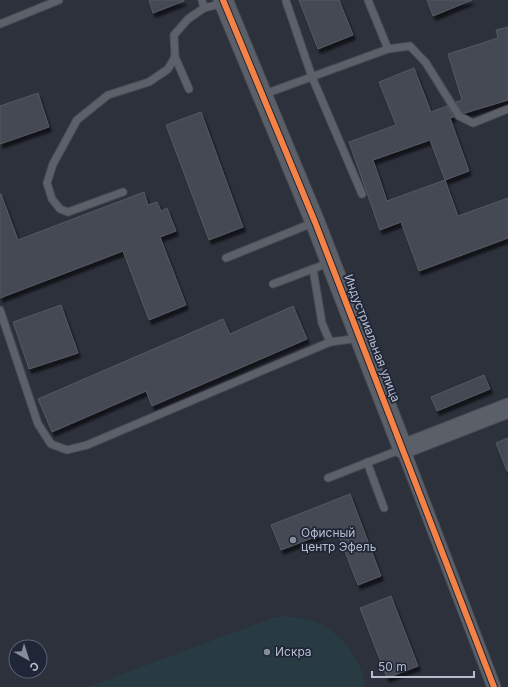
<svg xmlns="http://www.w3.org/2000/svg" width="508" height="687" font-family="Inter,sans-serif">
<defs>
<filter id="shadow"><feDropShadow dx="2.5" dy="4.5" stdDeviation="1" flood-color="#0009"/></filter>
</defs>
<rect width="100%" height="100%" fill="#2c313c"/>
<path fill="#293b42" d="M 285,616 C 293,618 302,618 310,620 C 333,626 352,648 361,669 C 363,674 364,681 365,687 L 88,687 L 273,618 Z"/>
<g fill="#454a52" stroke="#545963" fill-rule="evenodd" filter="url(#shadow)">
<path d="M 149,0 L 184,0 L 184,1 L 153,13 Z"/>
<path d="M 299,0 L 339,0 L 353,35 L 318,49 Z"/>
<path d="M 427,0 L 472,0 L 433,16 Z"/>
<path d="M 508,27 L 508,100 L 465,113 L 462,112 L 456,102 L 462,100 L 448,54 L 498,38 L 496,30 Z"/>
<path d="M 414,68 L 431,112 L 447,106 L 454,117 L 450,118 L 469,171 L 445,180 L 458,216 L 508,198 L 508,238 L 419,271 L 401,222 L 380,230 L 349,142 L 396,125 L 379,82 ZM 430,140 L 445,180 L 387,201 L 373,160 Z"/>
<path d="M 38,93 L 49,127 L 0,144 L 0,106 Z"/>
<path d="M 201,112 L 243,227 L 209,240 L 166,125 Z"/>
<path d="M 144,192 L 148,205 L 157,202 L 161,211 L 167,208 L 176,231 L 160,237 L 186,305 L 149,320 L 123,251 L 0,298 L 0,194 L 1,194 L 18,240 Z"/>
<path d="M 61,305 L 78,353 L 29,369 L 13,322 Z"/>
<path d="M 293,306 L 307,339 L 152,406 L 146,391 L 52,432 L 38,399 L 223,319 L 230,334 Z"/>
<path d="M 484,375 L 490,389 L 437,411 L 431,397 Z"/>
<path d="M 508,438 L 508,471 L 507,471 L 496,443 Z"/>
<path d="M 350,494 L 381,576 L 358,585 L 336,529 L 281,550 L 271,525 Z"/>
<path d="M 391,596 L 418,666 L 387,678 L 360,608 Z"/>
</g>
<g fill="none" stroke-linecap="round" stroke-linejoin="round">
<defs>
<g id="lane">
<path d="M 202,0 L 204,8"/>
<path d="M 368,0 L 388,49"/>
<path d="M 286,1 L 312,77 L 362,194"/>
<path d="M 0,24 L 59,0"/>
<path d="M 175,57 L 189,89"/>
<path d="M 262,95 L 388,49 L 410,46 L 426,63 L 459,116 L 473,123 L 508,109"/>
<path d="M 123,192 L 68,212 L 60,209 L 52,199 L 47,183 L 53,164 L 77,120 L 108,95 L 149,82 L 168,69 L 175,57 L 174,35 L 188,19 L 204,8 L 224,3"/>
<path d="M 226,258 L 315,222"/>
<path d="M 313,269 L 322,323 L 330,342"/>
<path d="M 273,284 L 331,262"/>
<path d="M 0,310 L 38,424 L 51,444 L 67,450 L 87,445 L 330,342 L 360,338"/>
<path d="M 367,462 L 384,508"/>
<path d="M 328,478 L 402,449"/>
</g>
<path id="street" d="M 403,449 L 494,687"/>
<path id="secondary" d="M 223,0 L 315,222 L 403,449 L 508,408"/>
</defs>
<use href="#lane" stroke="#484c54" stroke-width="9"/>
<use href="#street" stroke="#484c54" stroke-width="15"/>
<use href="#secondary" stroke="#484c54" stroke-width="21"/>
<use href="#lane" stroke="#5c6069" stroke-width="7"/>
<use href="#street" stroke="#5c6069" stroke-width="13"/>
<use href="#secondary" stroke="#5b5f67" stroke-width="19"/>
<defs>
<path id="cycleway" d="M 223,0 L 315,222 L 494,687"/>
</defs>
<use href="#cycleway" stroke="#1f2637" stroke-width="8"/>
<use href="#cycleway" stroke="#f48246" stroke-width="6"/>
</g>
<g fill="#868c9a" stroke="#1f2637" stroke-width="1.5">
<circle cx="293" cy="540" r="4"/>
<circle cx="267" cy="652" r="4"/>
</g>
<g text-anchor="middle" stroke-width="3.5" stroke-linejoin="round" paint-order="stroke">
<g font-size="12" fill="#b7bdcc" stroke="#1f2637">
<text transform="translate(372 338) rotate(69)" y="4">Индустриальная улица</text>
</g>
<g font-size="12" fill="#b7bdcc" stroke="#1f2637" text-anchor="start">
<text x="301" y="537">Офисный<tspan x="301" dy="14">центр Эфель</tspan></text>
<text x="275" y="656">Искра</text>
</g>
</g>
<g transform="translate(28 659) rotate(141)"><circle r="19" fill="#1f2637" stroke="#5c6273"/>
<path d="M0-3L7 15L0 10L-7 15Z" fill="#868c9a"/>
<text y="-6" font-size="11" font-weight="bold" text-anchor="middle" fill="#b7bdcc">С</text>
</g>
<path d="M372 671v6h102v-6" fill="none" stroke="#b7bdcc" stroke-width="2"/>
<text x="378" y="671" font-size="12" fill="#b7bdcc" stroke="#1f2637" stroke-width="3" paint-order="stroke">50 m</text>
</svg>
